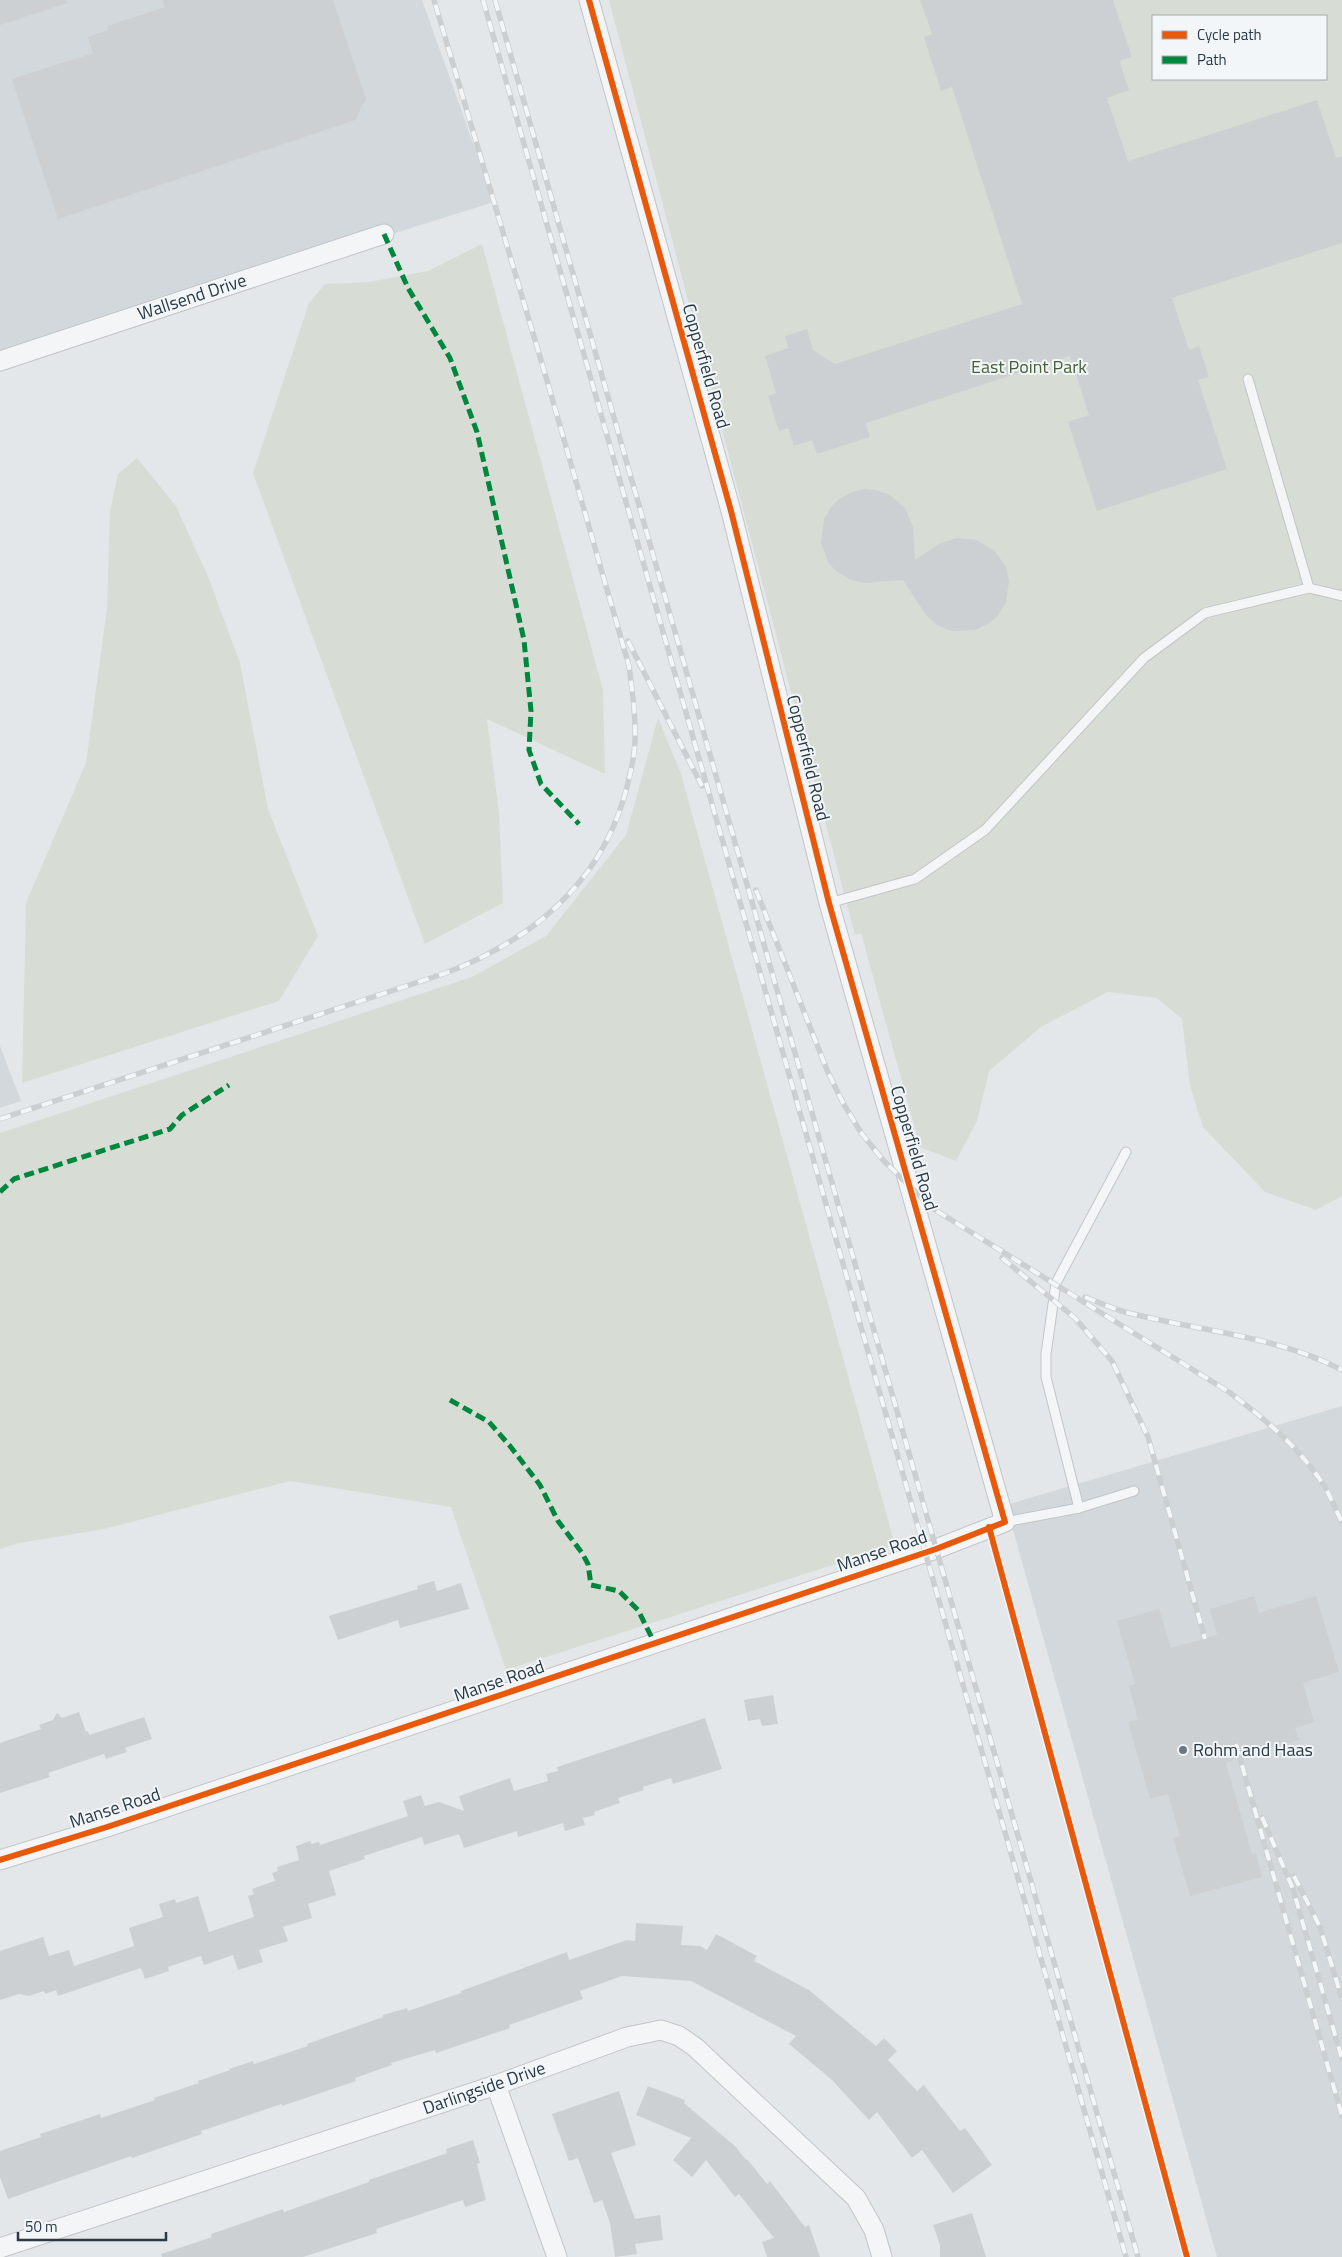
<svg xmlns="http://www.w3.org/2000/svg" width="1342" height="2257" font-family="'Titillium Web',sans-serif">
<rect width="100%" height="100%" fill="#e4e7e9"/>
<g fill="#d2d8dc">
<path d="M 0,0 L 422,0 L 494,202 L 0,357 Z"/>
<path d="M 0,1046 L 21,1101 L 0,1108 Z"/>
<path d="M 1342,1406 L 1342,2257 L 1217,2257 L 1006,1505 Z"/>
</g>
<g fill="#d7ddd4" fill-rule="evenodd">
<path d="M 609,0 L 1342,0 L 1342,1196 L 1316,1210 L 1265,1192 L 1203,1127 L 1190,1086 L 1182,1019 L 1157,998 L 1108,992 L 1041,1027 L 989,1071 L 977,1121 L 956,1161 L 920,1147 L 861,933 L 855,935 ZM 1153,16 L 1326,16 L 1326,79 L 1153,79 Z"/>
<path d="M 482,244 L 603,690 L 605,774 L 487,719 L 499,812 L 503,903 L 425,944 L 253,473 L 309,303 L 325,284 L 369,282 L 428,271 Z"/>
<path d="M 137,458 L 176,506 L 209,579 L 240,663 L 268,809 L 318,936 L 279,1001 L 22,1083 L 26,903 L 86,763 L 107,608 L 110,511 L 118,474 Z"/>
<path d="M 658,718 L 681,774 L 895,1545 L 506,1670 L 451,1507 L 290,1481 L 104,1529 L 19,1543 L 0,1549 L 0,1133 L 472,977 L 546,936 L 626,835 Z"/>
</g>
<g fill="#cdd0d2">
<path d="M 0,0 L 67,0 L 67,3 L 0,25 Z"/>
<path d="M 162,0 L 333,0 L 366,99 L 355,120 L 58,219 L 12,79 L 93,53 L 88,37 L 108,30 L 107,26 L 165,7 Z"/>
<path d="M 920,0 L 1113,0 L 1132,57 L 1121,60 L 1120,63 L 1129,90 L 1107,98 L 1128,161 L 1317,100 L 1336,158 L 1342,156 L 1342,243 L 1172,298 L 1189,350 L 1199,346 L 1209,377 L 1198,380 L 1227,469 L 1097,511 L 1068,422 L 1089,415 L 1070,356 L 866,423 L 870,437 L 817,454 L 812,440 L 794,446 L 788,428 L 779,431 L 768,396 L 776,393 L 765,356 L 788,348 L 785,336 L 807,329 L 813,350 L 835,364 L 1022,304 L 952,87 L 941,91 L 924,37 L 932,34 Z"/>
<path d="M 864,489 L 876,490 L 890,495 L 905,508 L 913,527 L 915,560 L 939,544 L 956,538 L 976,540 L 994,550 L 1006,567 L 1009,581 L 1006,602 L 997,617 L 988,624 L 975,630 L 951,631 L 937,625 L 926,615 L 903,580 L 865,583 L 851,580 L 836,571 L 828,562 L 821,543 L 824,519 L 831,507 L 839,499 L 852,492 Z"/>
<path d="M 434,1581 L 437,1591 L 461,1583 L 469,1609 L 400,1628 L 398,1620 L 338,1640 L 329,1616 L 418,1589 L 417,1586 Z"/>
<path d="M 1254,1596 L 1259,1613 L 1316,1596 L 1339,1672 L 1303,1683 L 1314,1722 L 1295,1728 L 1299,1740 L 1232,1759 L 1233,1761 L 1226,1763 L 1252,1854 L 1256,1853 L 1262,1877 L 1190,1896 L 1173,1838 L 1180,1836 L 1168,1794 L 1150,1799 L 1128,1722 L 1138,1720 L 1129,1686 L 1135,1684 L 1117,1621 L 1159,1609 L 1171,1648 L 1217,1635 L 1210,1609 Z"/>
<path d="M 773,1695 L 778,1724 L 762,1726 L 760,1719 L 748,1721 L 744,1700 Z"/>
<path d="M 79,1712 L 86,1732 L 88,1731 L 89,1735 L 144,1717 L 152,1739 L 125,1748 L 127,1752 L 106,1759 L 104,1754 L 48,1773 L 50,1777 L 0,1793 L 0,1743 L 41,1729 L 39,1725 L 53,1720 L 57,1713 L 62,1718 Z"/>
<path d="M 705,1718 L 722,1769 L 673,1784 L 671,1778 L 643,1787 L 644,1790 L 618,1798 L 620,1803 L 594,1812 L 595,1815 L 583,1818 L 585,1825 L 565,1831 L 563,1823 L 518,1837 L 517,1831 L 464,1848 L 459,1834 L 424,1845 L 422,1837 L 364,1856 L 365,1859 L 329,1871 L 336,1895 L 308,1904 L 312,1918 L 283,1927 L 288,1941 L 259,1950 L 263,1962 L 238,1970 L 233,1955 L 204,1965 L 201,1956 L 168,1967 L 169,1971 L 145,1979 L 141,1968 L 58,1996 L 56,1990 L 45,1994 L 44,1991 L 29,1996 L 19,1994 L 0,2000 L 0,1951 L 43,1937 L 49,1956 L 69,1950 L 74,1966 L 134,1946 L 129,1928 L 163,1917 L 159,1904 L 175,1899 L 176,1903 L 198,1896 L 209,1932 L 254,1917 L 248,1896 L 254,1894 L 252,1889 L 275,1881 L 272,1873 L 278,1871 L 277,1867 L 299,1860 L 296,1846 L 310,1841 L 311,1844 L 319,1842 L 320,1845 L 408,1816 L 403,1801 L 421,1795 L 425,1806 L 439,1802 L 464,1811 L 459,1796 L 510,1778 L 514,1791 L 548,1781 L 546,1774 L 558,1771 L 557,1767 Z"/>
<path d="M 636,1923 L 683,1926 L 681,1945 L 700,1946 L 707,1950 L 716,1934 L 757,1956 L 754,1961 L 809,1990 L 876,2046 L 884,2038 L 897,2051 L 888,2060 L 917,2091 L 924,2085 L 960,2131 L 965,2128 L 992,2165 L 953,2193 L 922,2150 L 912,2158 L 877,2112 L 869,2120 L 831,2079 L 789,2044 L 796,2036 L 691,1981 L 622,1976 L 580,1991 L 583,1999 L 509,2025 L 510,2028 L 436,2053 L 435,2050 L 391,2063 L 392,2065 L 355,2078 L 356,2081 L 282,2106 L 282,2104 L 201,2131 L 202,2134 L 132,2158 L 131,2156 L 8,2199 L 0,2177 L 0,2151 L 41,2137 L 40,2134 L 100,2114 L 101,2118 L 155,2100 L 154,2098 L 199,2083 L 198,2081 L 230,2070 L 229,2069 L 253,2061 L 254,2064 L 308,2046 L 307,2044 L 383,2017 L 383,2015 L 407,2008 L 408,2011 L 461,1993 L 461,1991 L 567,1952 L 569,1960 L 627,1940 L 635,1941 Z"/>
<path d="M 648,2086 L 685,2100 L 684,2103 L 736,2147 L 746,2160 L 747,2159 L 767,2184 L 770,2181 L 805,2227 L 809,2225 L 820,2257 L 767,2257 L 762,2242 L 774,2238 L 739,2194 L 735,2197 L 706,2160 L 692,2177 L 673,2160 L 691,2138 L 636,2115 Z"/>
<path d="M 619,2091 L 636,2145 L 611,2153 L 635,2219 L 660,2215 L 663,2240 L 635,2244 L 637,2254 L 615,2257 L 610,2223 L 602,2200 L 594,2203 L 578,2158 L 569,2161 L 552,2114 Z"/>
<path d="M 473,2140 L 480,2163 L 477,2164 L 486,2200 L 465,2207 L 463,2200 L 376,2229 L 377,2233 L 303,2257 L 162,2257 L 161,2254 L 212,2237 L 211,2234 L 283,2209 L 284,2212 L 369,2182 L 369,2180 L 447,2153 L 446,2149 Z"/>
<path d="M 972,2213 L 986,2257 L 940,2257 L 940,2245 L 933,2225 Z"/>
</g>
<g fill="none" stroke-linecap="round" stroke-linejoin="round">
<defs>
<g id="service">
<path d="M 1309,588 L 1342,596"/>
<path d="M 829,903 L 915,879 L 985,830 L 1144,658 L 1205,613 L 1309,588 L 1248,379"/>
<path d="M 1079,1508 L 1134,1491"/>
<path d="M 1005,1522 L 1079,1508 L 1046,1377 L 1046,1354 L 1056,1283 L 1126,1152"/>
</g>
<g id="minor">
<path d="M 0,361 L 384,234"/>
<path d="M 0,1860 L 107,1827 L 936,1549 L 1005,1522 L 829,903 L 731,511 L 589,0"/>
<path d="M 496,2085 L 557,2257"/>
<path d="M 0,2248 L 496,2085 L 627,2037 L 661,2030 L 679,2036 L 695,2047 L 856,2198 L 874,2230 L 882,2257"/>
</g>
</defs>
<use href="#service" stroke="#c2c5c7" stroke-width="11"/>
<use href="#minor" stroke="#c2c5c7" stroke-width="21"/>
<use href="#service" stroke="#f3f5f6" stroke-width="9"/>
<use href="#minor" stroke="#f3f5f6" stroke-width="19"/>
<defs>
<g id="rail">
<path d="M 483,0 L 1126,2257"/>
<path d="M 495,0 L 1138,2257"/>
<path d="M 628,641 L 702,786"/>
<path d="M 756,890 L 827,1070 L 843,1103 L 862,1134 L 883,1160 L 932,1208 L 1229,1392 C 1266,1420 1300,1448 1325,1487 C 1331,1498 1336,1510 1342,1522"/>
<path d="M 0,1119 L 446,973 C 531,940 599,886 625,794 C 630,776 635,757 635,738 C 636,714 632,690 629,666 L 546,377 L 434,0"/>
<path d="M 1002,1258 L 1075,1318 L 1112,1361 L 1148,1437 L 1205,1639"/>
<path d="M 1085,1297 C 1098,1302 1111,1308 1125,1312 C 1197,1331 1275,1335 1342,1370"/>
<path d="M 1236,1744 L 1342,2116"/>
<path d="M 1262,1817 L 1293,1889 L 1342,2059"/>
<path d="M 1294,1876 L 1320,1927 L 1342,1999"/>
</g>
</defs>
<use href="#rail" stroke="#cccfd1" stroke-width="5.5"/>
<use href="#rail" stroke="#f2f6f8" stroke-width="4" stroke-dasharray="11" stroke-linecap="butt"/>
<g stroke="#00873e" stroke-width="5" stroke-dasharray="10 5" stroke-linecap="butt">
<path d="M 384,234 L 408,288 L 450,358 L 477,432 L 524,640 L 531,711 L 529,750 L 541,784 L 579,824"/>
<path d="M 0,1192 L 14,1179 L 170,1129 L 182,1115 L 229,1085"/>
<path d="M 450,1400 L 489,1422 L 510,1446 L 540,1485 L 558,1521 L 582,1553 L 588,1564 L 591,1585 L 619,1591 L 638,1610 L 655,1644"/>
</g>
<defs>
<g id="cycleway">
<path d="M 989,1527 L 1187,2257"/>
<path d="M 0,1860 L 107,1827 L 936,1549 L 1005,1522 L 829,903 L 731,511 L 589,0"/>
</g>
</defs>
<use href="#cycleway" stroke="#f2f6f8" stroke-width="9"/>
<use href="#cycleway" stroke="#e8590c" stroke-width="6"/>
</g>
<circle fill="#6b767e" stroke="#f2f6f8" stroke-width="2" cx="1183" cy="1750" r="5"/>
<g text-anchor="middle" stroke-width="4" stroke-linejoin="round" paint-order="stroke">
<g font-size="18" fill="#2a3944" stroke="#f2f6f8">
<text transform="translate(192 297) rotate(-18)" y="6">Wallsend Drive</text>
<text transform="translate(706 366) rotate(74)" y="6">Copperfield Road</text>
<text transform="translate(808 758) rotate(76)" y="6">Copperfield Road</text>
<text transform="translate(914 1148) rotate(74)" y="6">Copperfield Road</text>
<text transform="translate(882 1551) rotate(-19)" y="6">Manse Road</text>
<text transform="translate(499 1681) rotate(-19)" y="6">Manse Road</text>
<text transform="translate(115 1808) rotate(-18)" y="6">Manse Road</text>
<text transform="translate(484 2088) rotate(-19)" y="6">Darlingside Drive</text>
</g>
<g font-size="18" fill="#486037" stroke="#f2f6f8">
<text x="1029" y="373">East Point Park</text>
</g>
<g font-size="18" fill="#2a3944" stroke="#f2f6f8" text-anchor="start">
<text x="1193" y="1756">Rohm and Haas</text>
</g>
</g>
<rect x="1152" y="15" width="175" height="65" fill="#f2f6f8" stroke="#a2aab0"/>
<rect x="1162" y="31" width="25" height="8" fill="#e8590c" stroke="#a2aab0"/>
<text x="1197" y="40" font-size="15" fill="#2a3944">Cycle path</text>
<rect x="1162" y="56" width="25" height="8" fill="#00873e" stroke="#a2aab0"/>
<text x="1197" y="65" font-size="15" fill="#2a3944">Path</text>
<path d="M18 2232v8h148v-8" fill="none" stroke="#2a3944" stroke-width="2.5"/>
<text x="25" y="2232" font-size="15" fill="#2a3944" stroke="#f2f6f8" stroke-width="4" paint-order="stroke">50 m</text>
</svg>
